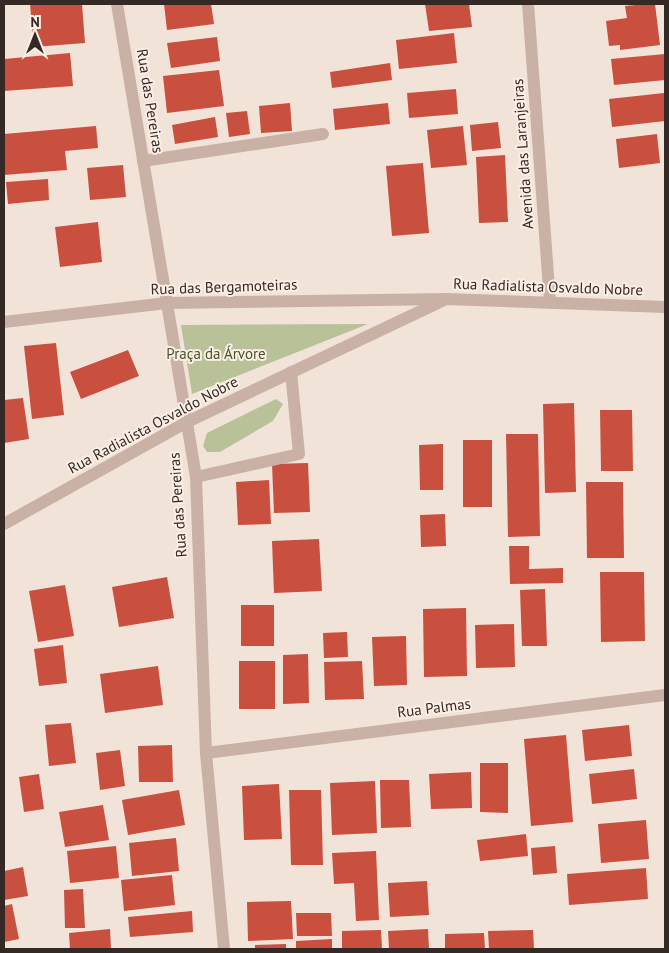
<svg xmlns="http://www.w3.org/2000/svg" width="669" height="953" font-family="'PT Sans',sans-serif">
<rect width="100%" height="100%" fill="#f2e3d9"/>
<g fill="#b9c199">
<path d="M 368,324 L 192,394 L 181,325 Z"/>
<path d="M 276,399 L 283,404 L 273,421 L 220,452 L 207,452 L 203,446 L 207,433 Z"/>
</g>
<g fill="#c94f3f">
<path d="M 30,4 L 82,4 L 85,43 L 34,47 Z"/>
<path d="M 164,4 L 211,4 L 214,24 L 167,30 Z"/>
<path d="M 425,4 L 469,4 L 472,27 L 429,31 Z"/>
<path d="M 646,4 L 655,4 L 660,45 L 620,50 L 620,45 L 609,46 L 606,21 L 627,18 L 625,6 Z"/>
<path d="M 454,33 L 457,63 L 399,69 L 396,40 Z"/>
<path d="M 217,37 L 220,61 L 171,68 L 167,43 Z"/>
<path d="M 70,53 L 73,86 L 4,91 L 4,59 Z"/>
<path d="M 665,54 L 665,80 L 614,85 L 611,59 Z"/>
<path d="M 390,63 L 392,80 L 332,88 L 330,72 Z"/>
<path d="M 219,70 L 224,106 L 167,113 L 163,76 Z"/>
<path d="M 456,89 L 458,114 L 409,118 L 407,93 Z"/>
<path d="M 664,93 L 665,121 L 612,127 L 609,99 Z"/>
<path d="M 290,103 L 292,131 L 261,133 L 259,106 Z"/>
<path d="M 388,103 L 390,124 L 335,130 L 333,109 Z"/>
<path d="M 247,111 L 250,134 L 229,137 L 226,113 Z"/>
<path d="M 215,117 L 218,137 L 175,144 L 172,125 Z"/>
<path d="M 498,122 L 501,148 L 472,151 L 470,125 Z"/>
<path d="M 96,126 L 98,148 L 65,151 L 67,170 L 4,175 L 4,134 Z"/>
<path d="M 463,126 L 467,165 L 431,168 L 427,130 Z"/>
<path d="M 657,134 L 660,163 L 619,168 L 616,139 Z"/>
<path d="M 505,155 L 508,222 L 479,223 L 476,157 Z"/>
<path d="M 423,163 L 429,233 L 392,236 L 386,166 Z"/>
<path d="M 123,165 L 126,197 L 90,200 L 87,168 Z"/>
<path d="M 48,179 L 49,200 L 8,204 L 6,182 Z"/>
<path d="M 98,222 L 102,262 L 60,267 L 55,227 Z"/>
<path d="M 56,343 L 64,415 L 32,419 L 24,346 Z"/>
<path d="M 128,350 L 139,376 L 81,399 L 70,372 Z"/>
<path d="M 23,398 L 29,439 L 4,443 L 4,400 Z"/>
<path d="M 574,403 L 576,492 L 545,493 L 543,404 Z"/>
<path d="M 600,410 L 632,410 L 633,471 L 601,471 Z"/>
<path d="M 506,434 L 538,434 L 540,536 L 508,537 Z"/>
<rect x="463" y="440" width="29" height="67"/>
<path d="M 443,444 L 443,490 L 420,490 L 419,445 Z"/>
<path d="M 308,463 L 310,512 L 274,513 L 272,464 Z"/>
<path d="M 269,480 L 271,524 L 238,525 L 236,482 Z"/>
<path d="M 586,482 L 623,482 L 624,558 L 587,558 Z"/>
<path d="M 445,514 L 446,546 L 421,547 L 420,515 Z"/>
<path d="M 319,539 L 322,591 L 274,593 L 272,541 Z"/>
<path d="M 509,546 L 529,546 L 529,569 L 563,568 L 563,583 L 510,584 Z"/>
<path d="M 600,572 L 644,572 L 645,641 L 601,642 Z"/>
<path d="M 167,577 L 174,618 L 119,627 L 112,587 Z"/>
<path d="M 65,585 L 74,636 L 38,642 L 29,591 Z"/>
<path d="M 545,589 L 547,646 L 522,646 L 520,590 Z"/>
<rect x="241" y="605" width="33" height="41"/>
<path d="M 466,608 L 467,676 L 424,677 L 423,609 Z"/>
<path d="M 514,624 L 515,667 L 476,668 L 475,625 Z"/>
<path d="M 347,632 L 348,657 L 324,658 L 323,633 Z"/>
<path d="M 406,636 L 407,685 L 374,686 L 372,637 Z"/>
<path d="M 63,645 L 67,683 L 39,686 L 34,649 Z"/>
<path d="M 308,654 L 309,703 L 283,704 L 283,655 Z"/>
<rect x="239" y="661" width="36" height="48"/>
<path d="M 362,661 L 364,699 L 325,700 L 324,662 Z"/>
<path d="M 158,666 L 163,705 L 105,713 L 100,674 Z"/>
<path d="M 71,723 L 76,763 L 49,766 L 45,725 Z"/>
<path d="M 629,725 L 632,756 L 585,761 L 582,730 Z"/>
<path d="M 566,735 L 573,822 L 531,826 L 524,739 Z"/>
<path d="M 172,745 L 173,782 L 139,782 L 138,746 Z"/>
<path d="M 120,750 L 125,786 L 100,790 L 96,753 Z"/>
<path d="M 480,763 L 508,763 L 508,813 L 480,812 Z"/>
<path d="M 634,769 L 637,799 L 592,804 L 589,774 Z"/>
<path d="M 471,772 L 472,808 L 431,809 L 429,774 Z"/>
<path d="M 39,774 L 44,809 L 24,812 L 19,777 Z"/>
<path d="M 380,780 L 409,780 L 411,827 L 381,828 Z"/>
<path d="M 375,781 L 377,833 L 332,835 L 330,783 Z"/>
<path d="M 279,784 L 282,839 L 244,840 L 242,786 Z"/>
<path d="M 179,790 L 185,825 L 128,835 L 122,800 Z"/>
<path d="M 289,790 L 321,790 L 323,865 L 291,865 Z"/>
<path d="M 103,805 L 109,840 L 65,847 L 59,812 Z"/>
<path d="M 646,820 L 649,859 L 601,863 L 598,824 Z"/>
<path d="M 526,834 L 528,856 L 480,861 L 477,840 Z"/>
<path d="M 176,838 L 179,871 L 132,876 L 129,843 Z"/>
<path d="M 116,846 L 119,878 L 70,883 L 67,851 Z"/>
<path d="M 555,846 L 557,873 L 533,875 L 531,848 Z"/>
<path d="M 376,851 L 379,920 L 356,921 L 354,883 L 334,884 L 332,853 Z"/>
<path d="M 23,867 L 28,896 L 4,900 L 4,871 Z"/>
<path d="M 646,868 L 648,899 L 569,905 L 567,874 Z"/>
<path d="M 172,875 L 175,905 L 124,911 L 121,880 Z"/>
<path d="M 427,881 L 429,915 L 390,917 L 388,883 Z"/>
<path d="M 83,889 L 85,928 L 65,928 L 64,890 Z"/>
<path d="M 291,901 L 293,939 L 248,941 L 247,902 Z"/>
<path d="M 12,904 L 19,939 L 4,942 L 4,906 Z"/>
<path d="M 192,911 L 193,932 L 130,937 L 128,917 Z"/>
<path d="M 296,913 L 331,913 L 332,936 L 297,936 Z"/>
<path d="M 110,929 L 111,949 L 70,949 L 69,933 Z"/>
<path d="M 428,929 L 429,949 L 389,949 L 388,931 Z"/>
<path d="M 381,930 L 382,949 L 342,949 L 342,931 Z"/>
<path d="M 533,930 L 534,949 L 489,949 L 488,931 Z"/>
<path d="M 484,933 L 485,949 L 445,949 L 445,934 Z"/>
<path d="M 332,939 L 332,949 L 296,949 L 296,941 Z"/>
<path d="M 286,944 L 286,949 L 255,949 L 255,945 Z"/>
</g>
<g fill="none" stroke-linecap="round" stroke-linejoin="round">
<g stroke="#cab1a5" stroke-width="12">
<path d="M 117,4 L 196,477 L 206,753 L 224,949"/>
<path d="M 528,4 L 550,302"/>
<path d="M 143,161 L 323,134"/>
<path d="M 4,322 L 167,303 L 446,299 L 665,307"/>
<path d="M 196,477 L 299,454 L 291,372"/>
<path d="M 4,524 L 187,422 L 442,301"/>
<path d="M 206,753 L 665,695"/>
</g>
</g>
<g text-anchor="middle" stroke-width="4" stroke-linejoin="round" paint-order="stroke">
<g font-size="15" fill="#352926" stroke="#faeee5">
<text transform="translate(150 101) rotate(81)" y="5">Rua das Pereiras</text>
<text transform="translate(523 154) rotate(-94)" y="5">Avenida das Laranjeiras</text>
<text transform="translate(224 287) rotate(-2)" y="5">Rua das Bergamoteiras</text>
<text transform="translate(548 287) rotate(2)" y="5">Rua Radialista Osvaldo Nobre</text>
<text transform="translate(153 425) rotate(-28)" y="5">Rua Radialista Osvaldo Nobre</text>
<text transform="translate(178 505) rotate(-94)" y="5">Rua das Pereiras</text>
<text transform="translate(434 708) rotate(-7)" y="5">Rua Palmas</text>
</g>
<g font-size="15" fill="#4a5429" stroke="#faeee5">
<text x="216" y="359">Praça da Árvore</text>
</g>
</g>
<rect width="669" height="953" fill="none" stroke="#352926" stroke-width="10"/>
<g transform="translate(35 35)" stroke="#faeee5" stroke-width="4" paint-order="stroke">
<path d="M0-4L9 19L0 12L-9 19Z" fill="#352926"/>
<text y="-8" font-size="14" font-weight="bold" text-anchor="middle" fill="#352926">N</text>
</g>
</svg>
